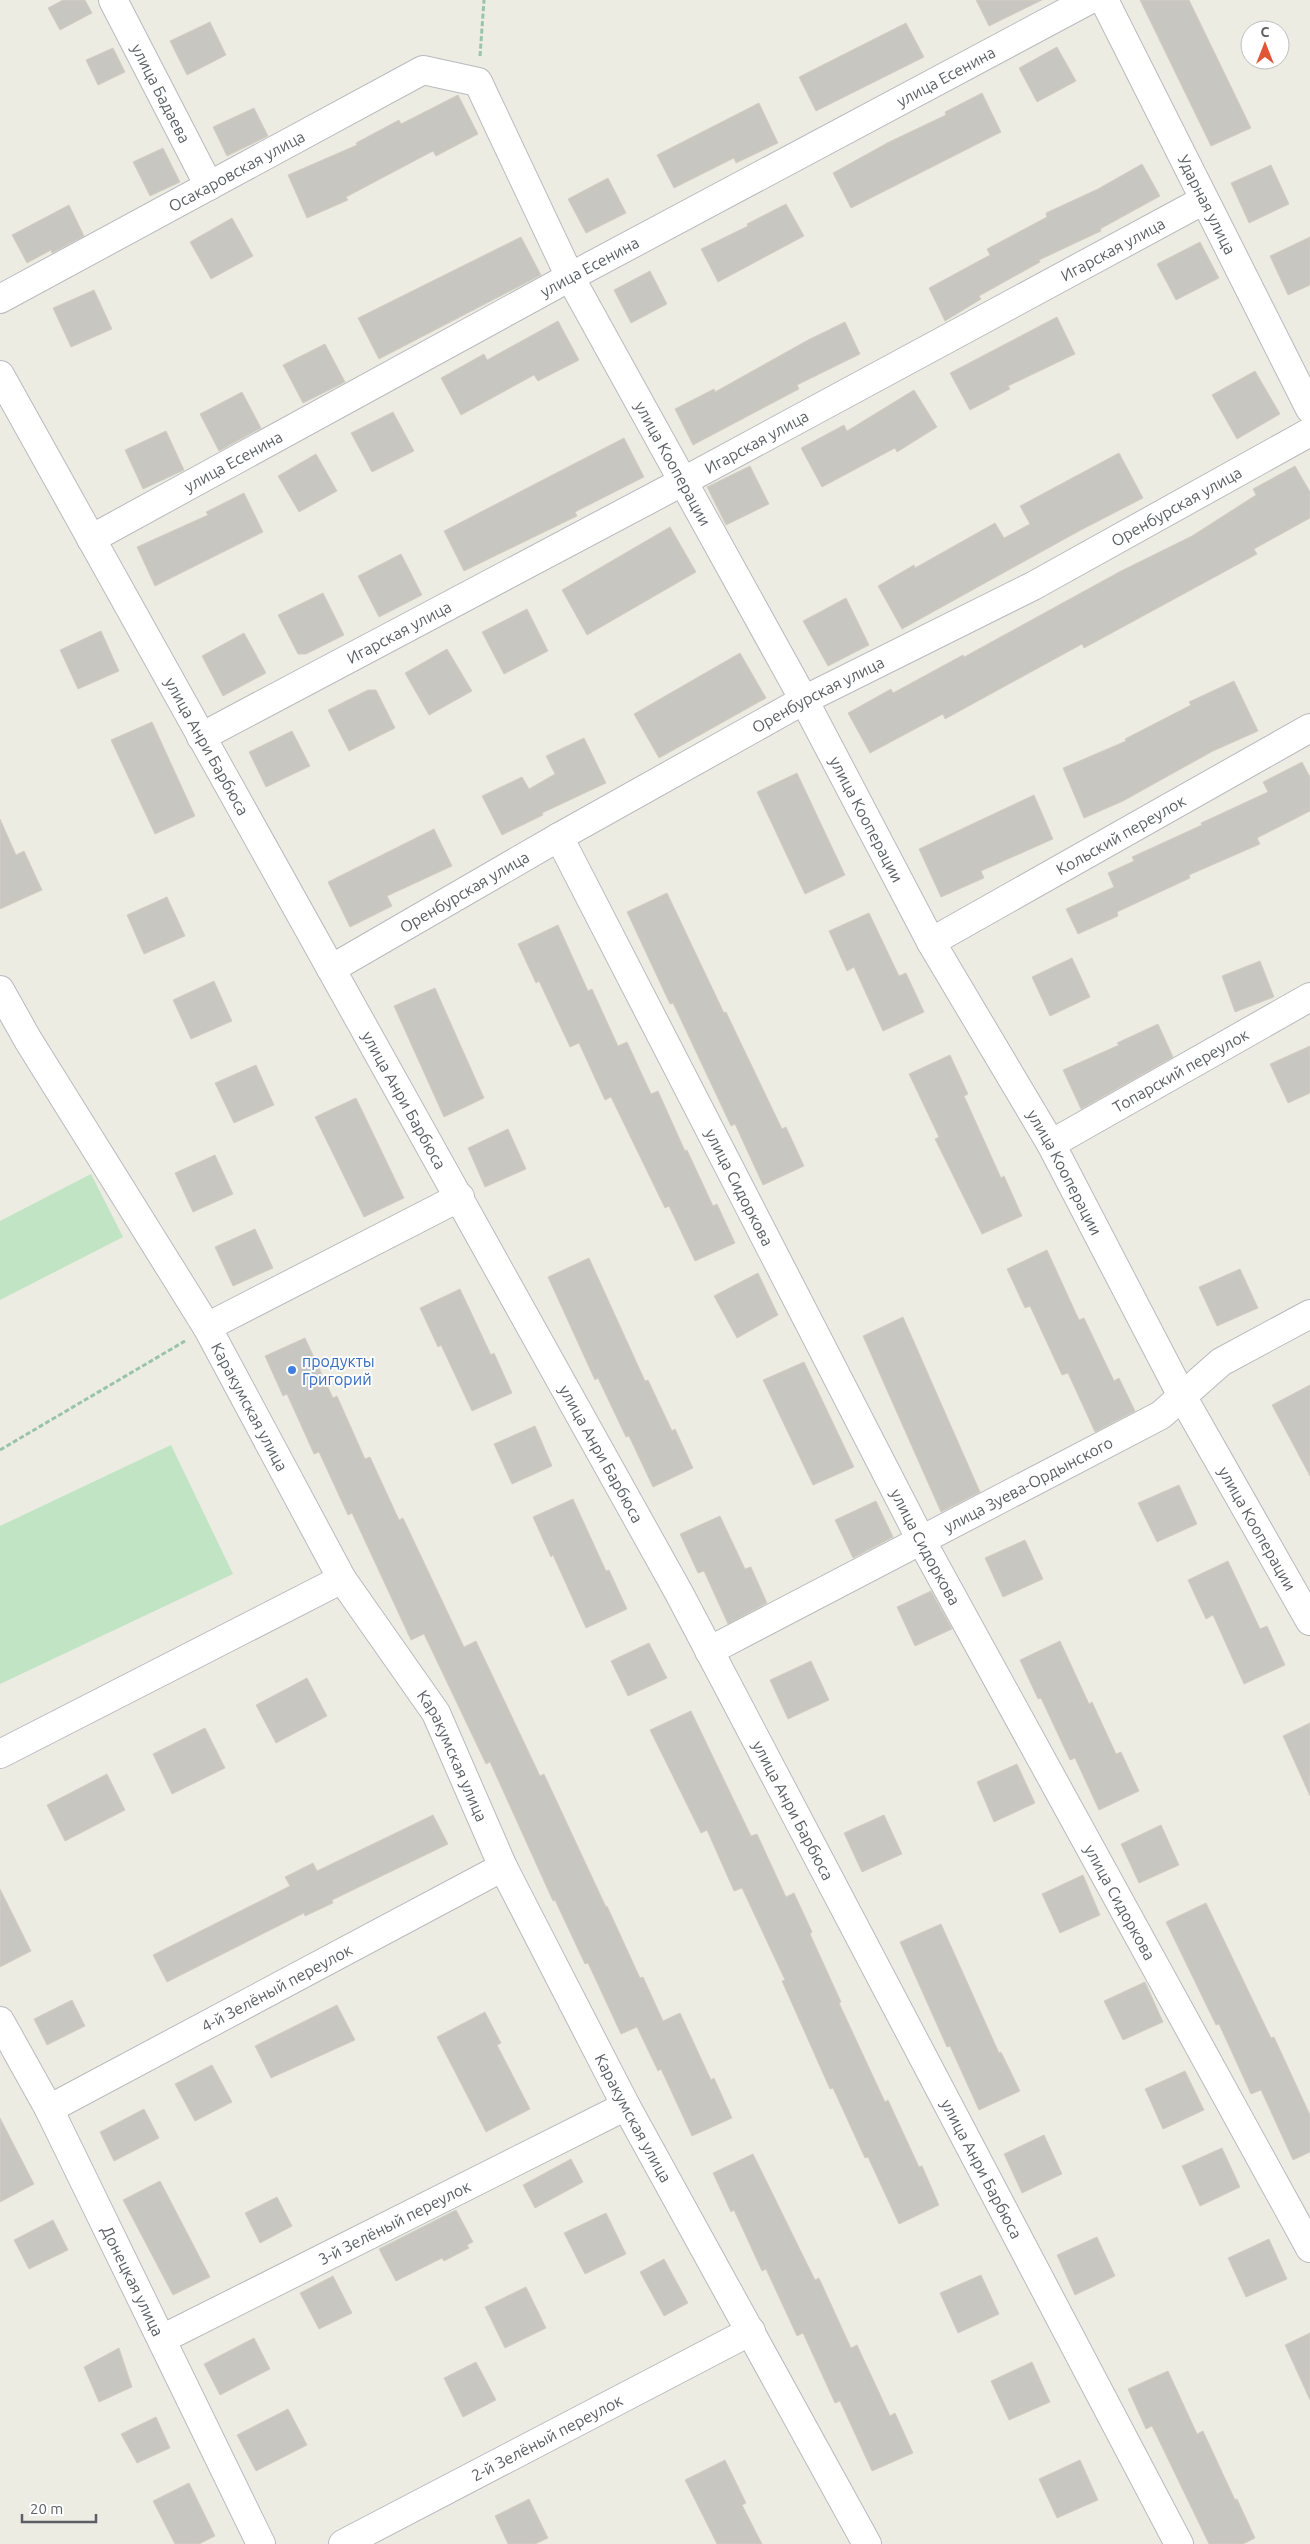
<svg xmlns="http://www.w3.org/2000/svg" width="1310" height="2544" font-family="Ubuntu,sans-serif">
<rect width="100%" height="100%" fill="#edece3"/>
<g fill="#c0e4c4">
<path d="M 91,1174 L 123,1237 L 0,1300 L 0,1221 Z"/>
<path d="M 171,1445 L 233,1574 L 0,1684 L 0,1526 Z"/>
</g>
<g fill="#c8c6c0" stroke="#d2cec2">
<path d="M 63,0 L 85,0 L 92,13 L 60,30 L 48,8 Z"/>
<path d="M 976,0 L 1042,0 L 989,26 Z"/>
<path d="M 1140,0 L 1189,0 L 1251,128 L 1211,146 Z"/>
<path d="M 210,22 L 226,55 L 187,75 L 170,41 Z"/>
<path d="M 906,23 L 924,57 L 816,111 L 799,77 Z"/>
<path d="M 1057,47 L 1076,81 L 1037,102 L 1019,68 Z"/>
<path d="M 113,48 L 125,72 L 98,85 L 86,60 Z"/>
<path d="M 982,93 L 1001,132 L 851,208 L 833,173 L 889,142 L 946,115 L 945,112 Z"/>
<path d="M 458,95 L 478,134 L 436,156 L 433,151 L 346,197 L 348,200 L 307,218 L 288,175 L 357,145 L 356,143 L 399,120 L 401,124 Z"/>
<path d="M 759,103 L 778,143 L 736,163 L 734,158 L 674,188 L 657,155 Z"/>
<path d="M 254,108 L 268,136 L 227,156 L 213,127 Z"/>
<path d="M 163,148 L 180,182 L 150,196 L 133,162 Z"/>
<path d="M 1142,164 L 1160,196 L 1100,229 L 1101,231 L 1039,260 L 1040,262 L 979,296 L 981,299 L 945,321 L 929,288 L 990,255 L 987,249 L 1047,217 L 1046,213 L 1098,189 Z"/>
<path d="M 1271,165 L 1289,204 L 1249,223 L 1231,183 Z"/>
<path d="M 608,178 L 626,213 L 586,233 L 568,199 Z"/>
<path d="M 786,204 L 804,236 L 718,282 L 701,249 L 748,226 L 747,224 Z"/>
<path d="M 69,205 L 84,236 L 52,253 L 51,250 L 27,263 L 12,235 Z"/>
<path d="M 232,218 L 253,256 L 211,279 L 190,242 Z"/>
<path d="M 521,237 L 541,275 L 379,359 L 358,318 Z"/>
<path d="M 1310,237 L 1310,285 L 1288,295 L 1270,256 Z"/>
<path d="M 1200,242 L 1219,278 L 1176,300 L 1157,264 Z"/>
<path d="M 650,271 L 667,304 L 631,323 L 614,290 Z"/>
<path d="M 94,290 L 112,329 L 71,347 L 53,308 Z"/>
<path d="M 1057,317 L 1075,354 L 1008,386 L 1010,389 L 970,410 L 950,373 Z"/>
<path d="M 558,321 L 579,360 L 538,381 L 534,375 L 461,415 L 441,378 L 484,354 L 487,360 Z"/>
<path d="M 845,322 L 860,354 L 797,385 L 799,389 L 693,445 L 675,409 L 714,389 L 715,392 L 808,340 Z"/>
<path d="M 325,344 L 345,382 L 303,403 L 283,365 Z"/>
<path d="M 1255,371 L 1280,414 L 1237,439 L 1212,395 Z"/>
<path d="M 914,390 L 937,427 L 897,452 L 895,448 L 822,487 L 801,448 L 844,425 L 847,431 Z"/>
<path d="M 242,392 L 261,428 L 219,451 L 200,414 Z"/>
<path d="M 393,412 L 414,451 L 372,472 L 351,433 Z"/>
<path d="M 166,431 L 184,470 L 143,489 L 125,450 Z"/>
<path d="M 624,438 L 644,477 L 575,512 L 577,516 L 464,571 L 444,531 Z"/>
<path d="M 1119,453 L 1143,498 L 1079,531 L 902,629 L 878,586 L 914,565 L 915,568 L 995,523 L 1004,538 L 1030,524 L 1020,506 Z"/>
<path d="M 316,454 L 337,491 L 299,512 L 278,476 Z"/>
<path d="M 750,466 L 769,504 L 726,525 L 707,487 Z"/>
<path d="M 1295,466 L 1310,492 L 1310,518 L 1254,549 L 1257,554 L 1084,648 L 1082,644 L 945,719 L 943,714 L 870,753 L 848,713 L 891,689 L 893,693 L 963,655 L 964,657 L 1121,571 L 1192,536 L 1256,495 L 1253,489 Z"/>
<path d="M 244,493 L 263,532 L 155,586 L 137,547 L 208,515 L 206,512 Z"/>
<path d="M 670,527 L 696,572 L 587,635 L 562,590 Z"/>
<path d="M 401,554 L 422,595 L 379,617 L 358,576 Z"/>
<path d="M 323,593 L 344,635 L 306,654 L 298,654 L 278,615 Z"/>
<path d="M 846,598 L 869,645 L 828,666 L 803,621 Z"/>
<path d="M 527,609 L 548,651 L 504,674 L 482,632 Z"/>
<path d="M 101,631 L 119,671 L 78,689 L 60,650 Z"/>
<path d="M 244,633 L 266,673 L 223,696 L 202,656 Z"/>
<path d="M 447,649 L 472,691 L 429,715 L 405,673 Z"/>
<path d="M 740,653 L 766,698 L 659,758 L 634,714 Z"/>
<path d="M 1234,681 L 1258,731 L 1213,751 L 1123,801 L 1084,818 L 1063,768 L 1126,741 L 1125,739 L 1191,705 L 1189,702 Z"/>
<path d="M 368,690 L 376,690 L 395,728 L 349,751 L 328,710 Z"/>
<path d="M 152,722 L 195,816 L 155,834 L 111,740 Z"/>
<path d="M 292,731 L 310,766 L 266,787 L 249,752 Z"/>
<path d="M 584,738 L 606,783 L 542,813 L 543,815 L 502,835 L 482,796 L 522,777 L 529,789 L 555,774 L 546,756 Z"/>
<path d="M 1302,762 L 1310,777 L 1310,811 L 1257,838 L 1260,844 L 1189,875 L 1190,878 L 1117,912 L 1118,916 L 1078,934 L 1066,909 L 1114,887 L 1108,873 L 1134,861 L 1132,857 L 1202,825 L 1201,823 L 1268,792 L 1263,782 Z"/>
<path d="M 797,773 L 845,875 L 805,894 L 757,792 Z"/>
<path d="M 1034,795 L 1053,839 L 981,871 L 984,878 L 941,897 L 919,849 Z"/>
<path d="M 0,819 L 16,855 L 24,851 L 42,890 L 0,909 Z"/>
<path d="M 434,829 L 452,866 L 387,896 L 392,906 L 350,927 L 328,882 Z"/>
<path d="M 667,893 L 724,1013 L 726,1012 L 782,1129 L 786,1127 L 804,1166 L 763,1185 L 735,1124 L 731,1126 L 673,1003 L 670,1004 L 627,912 Z"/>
<path d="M 167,897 L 185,936 L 144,954 L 127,915 Z"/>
<path d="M 869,913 L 899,976 L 906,973 L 924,1012 L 883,1031 L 854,967 L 847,971 L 829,931 Z"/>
<path d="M 558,925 L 588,991 L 592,989 L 618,1046 L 627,1042 L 651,1094 L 658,1091 L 685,1151 L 687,1150 L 713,1206 L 717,1204 L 735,1243 L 695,1261 L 669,1206 L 665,1208 L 611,1097 L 605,1100 L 579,1043 L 570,1047 L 539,981 L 536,983 L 518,944 Z"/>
<path d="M 1072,958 L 1090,997 L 1050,1016 L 1032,977 Z"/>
<path d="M 1260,961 L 1274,997 L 1235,1012 L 1222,976 Z"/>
<path d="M 214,981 L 232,1021 L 191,1039 L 173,1000 Z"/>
<path d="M 435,988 L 484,1098 L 444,1117 L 394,1006 Z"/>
<path d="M 1158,1024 L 1173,1057 L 1081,1109 L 1063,1070 L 1119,1045 L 1117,1043 Z"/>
<path d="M 1310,1046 L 1310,1093 L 1288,1103 L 1270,1064 Z"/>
<path d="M 950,1055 L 968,1094 L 964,1096 L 1001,1178 L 1004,1176 L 1022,1216 L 982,1234 L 935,1139 L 939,1137 L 909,1074 Z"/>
<path d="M 256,1065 L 274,1105 L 234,1123 L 215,1083 Z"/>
<path d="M 356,1098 L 404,1198 L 364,1217 L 315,1117 Z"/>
<path d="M 508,1129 L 526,1169 L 485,1187 L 468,1148 Z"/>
<path d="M 215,1155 L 233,1194 L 193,1212 L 175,1173 Z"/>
<path d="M 255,1229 L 273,1268 L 233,1286 L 215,1247 Z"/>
<path d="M 1047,1250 L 1079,1320 L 1084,1318 L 1114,1381 L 1119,1378 L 1135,1411 L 1095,1432 L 1068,1373 L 1062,1375 L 1030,1306 L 1025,1308 L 1007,1269 Z"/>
<path d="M 589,1258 L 645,1381 L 648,1380 L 672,1431 L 675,1429 L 693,1468 L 653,1487 L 629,1436 L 626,1437 L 598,1378 L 595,1380 L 548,1277 Z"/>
<path d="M 1240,1269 L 1258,1308 L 1217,1326 L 1199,1287 Z"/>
<path d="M 758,1273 L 778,1315 L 737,1338 L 714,1296 Z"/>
<path d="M 460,1289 L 491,1355 L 494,1353 L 512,1393 L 472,1411 L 441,1345 L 438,1347 L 420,1308 Z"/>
<path d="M 903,1317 L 980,1492 L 941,1512 L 863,1336 Z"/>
<path d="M 305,1338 L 333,1398 L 337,1396 L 365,1459 L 370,1457 L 399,1520 L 403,1518 L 464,1647 L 476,1641 L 540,1776 L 544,1774 L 606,1907 L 607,1906 L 640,1978 L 643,1977 L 663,2021 L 680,2013 L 711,2080 L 714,2078 L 732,2118 L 692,2136 L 661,2069 L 658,2071 L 637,2027 L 621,2034 L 588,1963 L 585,1964 L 555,1900 L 553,1901 L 490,1762 L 486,1764 L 424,1634 L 411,1640 L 352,1513 L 348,1515 L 319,1452 L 314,1454 L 287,1394 L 283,1396 L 265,1356 Z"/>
<path d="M 804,1362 L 854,1467 L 813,1485 L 763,1380 Z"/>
<path d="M 1310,1385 L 1310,1476 L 1272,1405 Z"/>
<path d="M 535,1426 L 552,1466 L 512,1484 L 494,1444 Z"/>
<path d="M 1179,1485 L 1197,1524 L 1157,1542 L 1138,1503 Z"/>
<path d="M 573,1499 L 606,1571 L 609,1570 L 627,1609 L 586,1628 L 553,1555 L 551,1557 L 533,1517 Z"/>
<path d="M 876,1501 L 893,1537 L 853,1558 L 835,1520 Z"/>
<path d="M 720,1516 L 745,1569 L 751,1567 L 767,1603 L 728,1624 L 704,1571 L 698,1573 L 680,1534 Z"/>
<path d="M 1025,1540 L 1043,1579 L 1003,1597 L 985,1558 Z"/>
<path d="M 1228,1561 L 1260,1629 L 1267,1626 L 1285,1665 L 1244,1684 L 1213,1615 L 1206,1619 L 1188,1580 Z"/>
<path d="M 931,1591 L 952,1629 L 915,1646 L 897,1607 Z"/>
<path d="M 1060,1641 L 1089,1704 L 1092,1702 L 1116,1754 L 1121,1752 L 1139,1791 L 1099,1810 L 1075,1758 L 1070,1760 L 1041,1698 L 1038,1699 L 1020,1660 Z"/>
<path d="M 649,1643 L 667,1678 L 628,1696 L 611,1661 Z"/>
<path d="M 811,1661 L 829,1700 L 788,1719 L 770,1680 Z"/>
<path d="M 307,1678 L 327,1716 L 276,1743 L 256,1705 Z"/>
<path d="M 691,1711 L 751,1836 L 757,1834 L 786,1897 L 794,1893 L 812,1932 L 810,1934 L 841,2002 L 839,2003 L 885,2102 L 888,2100 L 919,2167 L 922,2166 L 939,2205 L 899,2224 L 868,2157 L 865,2158 L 833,2088 L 830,2089 L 782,1981 L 785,1980 L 742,1888 L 734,1891 L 707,1830 L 701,1833 L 650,1730 Z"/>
<path d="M 1310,1723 L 1310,1796 L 1283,1736 Z"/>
<path d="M 205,1728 L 225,1768 L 172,1794 L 153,1754 Z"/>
<path d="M 1017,1764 L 1035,1803 L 994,1822 L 977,1782 Z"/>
<path d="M 107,1774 L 125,1810 L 65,1841 L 47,1805 Z"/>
<path d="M 433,1815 L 448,1844 L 332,1900 L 333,1903 L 305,1916 L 304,1913 L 167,1982 L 153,1955 L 290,1886 L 285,1877 L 313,1863 L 317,1871 Z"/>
<path d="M 884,1815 L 902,1854 L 862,1872 L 844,1833 Z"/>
<path d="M 1161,1825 L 1179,1865 L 1139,1883 L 1121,1844 Z"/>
<path d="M 1083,1875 L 1100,1915 L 1060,1933 L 1042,1894 Z"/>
<path d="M 0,1889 L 31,1951 L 0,1967 Z"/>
<path d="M 1206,1903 L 1271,2038 L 1274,2037 L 1310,2115 L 1310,2152 L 1293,2160 L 1261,2090 L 1251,2094 L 1219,2024 L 1216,2025 L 1166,1922 Z"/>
<path d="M 941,1924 L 999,2053 L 1001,2052 L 1020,2091 L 979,2110 L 950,2046 L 947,2047 L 900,1942 Z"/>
<path d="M 1145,1982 L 1163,2022 L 1123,2040 L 1104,2001 Z"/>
<path d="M 72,2000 L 85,2026 L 47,2045 L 34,2019 Z"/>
<path d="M 337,2005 L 355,2040 L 271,2078 L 255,2046 Z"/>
<path d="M 485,2012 L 501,2043 L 497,2045 L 530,2109 L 486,2132 L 437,2037 Z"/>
<path d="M 212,2065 L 232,2102 L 195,2121 L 175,2084 Z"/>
<path d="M 1185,2071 L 1204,2110 L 1163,2129 L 1145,2089 Z"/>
<path d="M 144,2109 L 159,2138 L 114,2161 L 100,2132 Z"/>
<path d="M 0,2118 L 34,2184 L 0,2202 Z"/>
<path d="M 1044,2135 L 1062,2174 L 1022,2193 L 1004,2154 Z"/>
<path d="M 1222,2148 L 1240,2187 L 1200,2206 L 1182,2166 Z"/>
<path d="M 753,2154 L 815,2280 L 819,2278 L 851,2348 L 857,2345 L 890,2416 L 895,2413 L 913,2453 L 872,2471 L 840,2401 L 835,2403 L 803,2333 L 797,2336 L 766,2269 L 762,2271 L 734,2210 L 731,2212 L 713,2173 Z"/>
<path d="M 571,2159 L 583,2182 L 535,2208 L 523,2185 Z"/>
<path d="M 160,2181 L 210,2277 L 173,2295 L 123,2200 Z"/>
<path d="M 277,2197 L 292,2226 L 260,2243 L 245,2213 Z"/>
<path d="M 456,2210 L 473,2242 L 467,2245 L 469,2248 L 444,2261 L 442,2258 L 396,2281 L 379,2249 Z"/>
<path d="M 606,2213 L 626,2254 L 585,2274 L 564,2233 Z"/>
<path d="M 53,2220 L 68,2250 L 29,2269 L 14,2240 Z"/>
<path d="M 1097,2237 L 1115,2276 L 1075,2295 L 1057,2255 Z"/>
<path d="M 1269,2239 L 1287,2279 L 1246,2297 L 1228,2258 Z"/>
<path d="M 664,2259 L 688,2303 L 664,2316 L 640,2272 Z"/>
<path d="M 981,2275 L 999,2314 L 958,2333 L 940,2293 Z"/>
<path d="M 333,2276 L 352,2313 L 319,2329 L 300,2293 Z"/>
<path d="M 526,2287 L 546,2328 L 505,2348 L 485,2307 Z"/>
<path d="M 1310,2333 L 1310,2400 L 1285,2345 Z"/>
<path d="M 254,2338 L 270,2369 L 220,2395 L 204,2364 Z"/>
<path d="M 119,2348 L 132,2387 L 99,2402 L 84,2367 Z"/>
<path d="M 476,2362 L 496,2400 L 463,2417 L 444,2378 Z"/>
<path d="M 1032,2362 L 1050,2402 L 1009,2420 L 991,2381 Z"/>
<path d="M 1168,2371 L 1197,2434 L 1203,2431 L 1235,2500 L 1237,2499 L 1255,2538 L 1243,2544 L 1209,2544 L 1152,2426 L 1146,2429 L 1128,2389 Z"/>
<path d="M 288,2409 L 307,2445 L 256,2471 L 237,2435 Z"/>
<path d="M 156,2417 L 170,2448 L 137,2463 L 121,2434 Z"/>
<path d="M 725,2460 L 746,2503 L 742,2505 L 762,2544 L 717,2544 L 685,2480 Z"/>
<path d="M 1080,2460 L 1098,2500 L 1057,2518 L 1039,2479 Z"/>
<path d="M 189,2483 L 215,2536 L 199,2544 L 175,2544 L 153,2501 Z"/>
<path d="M 529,2499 L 548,2538 L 535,2544 L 508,2544 L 495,2516 Z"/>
</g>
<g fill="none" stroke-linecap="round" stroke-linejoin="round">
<defs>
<g id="minor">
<path id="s1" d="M 113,0 L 209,186"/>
<path id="s2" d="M 1104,0 L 1310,409"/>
<path id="s3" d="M 0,299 L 423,70 L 478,82 L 570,277 L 804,700 L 931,942 L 1051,1144 L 1182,1396 L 1310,1621"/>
<path id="s4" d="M 0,375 L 679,1593 L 1179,2544"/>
<path id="s5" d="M 91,539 L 570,277 L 1089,0"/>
<path id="s6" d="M 201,737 L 682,482 L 1204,200"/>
<path id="s7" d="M 559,837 L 921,1540 L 1310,2248"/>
<path id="s8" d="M 931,942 L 1310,728"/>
<path id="s9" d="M 331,969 L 559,837 L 804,700 L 1033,586 L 1310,432"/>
<path id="s10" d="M 0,990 L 28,1040 L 207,1327 L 342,1579 L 436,1713 L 503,1867 L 626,2106 L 867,2544"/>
<path id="s11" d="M 1051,1144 L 1310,997"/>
<path d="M 207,1327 L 460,1197"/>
<path id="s12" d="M 709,1651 L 1161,1415 L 1221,1362 L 1310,1314"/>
<path d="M 0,1754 L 342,1579"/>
<path id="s13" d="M 0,2021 L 49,2109 L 261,2544"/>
<path id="s14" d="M 49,2109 L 503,1867"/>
<path id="s15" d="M 162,2339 L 626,2106"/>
<path id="s16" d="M 343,2544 L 751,2331"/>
</g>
</defs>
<use href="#minor" stroke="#b8babf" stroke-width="30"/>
<g stroke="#9ac4aa" stroke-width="3" stroke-dasharray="5 2.5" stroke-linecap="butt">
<path d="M 480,56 L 484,0"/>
<path d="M 0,1450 L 185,1341"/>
</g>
<use href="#minor" stroke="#fff" stroke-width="28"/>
</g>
<circle fill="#3f7fe0" stroke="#fff" stroke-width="2" cx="292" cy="1370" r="5"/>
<g text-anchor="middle" stroke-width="4" stroke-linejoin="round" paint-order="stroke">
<g font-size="16" fill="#5b5e63" stroke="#fff">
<text dy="6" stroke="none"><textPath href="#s5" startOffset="972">улица Есенина</textPath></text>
<text dy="6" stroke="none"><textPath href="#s1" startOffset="105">улица Бадаева</textPath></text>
<text dy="6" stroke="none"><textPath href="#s3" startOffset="269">Осакаровская улица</textPath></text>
<text dy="6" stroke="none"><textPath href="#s2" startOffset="229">Ударная улица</textPath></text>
<text dy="6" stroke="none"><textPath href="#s6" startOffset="1034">Игарская улица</textPath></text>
<text dy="6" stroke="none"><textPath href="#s5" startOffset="568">улица Есенина</textPath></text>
<text dy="6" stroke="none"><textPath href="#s6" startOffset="629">Игарская улица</textPath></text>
<text dy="6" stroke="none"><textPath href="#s5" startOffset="162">улица Есенина</textPath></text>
<text dy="6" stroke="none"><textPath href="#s3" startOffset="966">улица Кооперации</textPath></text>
<text dy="6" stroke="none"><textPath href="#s9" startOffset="964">Оренбурская улица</textPath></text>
<text dy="6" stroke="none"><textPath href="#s6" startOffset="224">Игарская улица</textPath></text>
<text dy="6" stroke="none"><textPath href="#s9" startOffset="559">Оренбурская улица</textPath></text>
<text dy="6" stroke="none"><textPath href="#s4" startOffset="425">улица Анри Барбюса</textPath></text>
<text dy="6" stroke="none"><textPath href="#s3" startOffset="1371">улица Кооперации</textPath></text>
<text dy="6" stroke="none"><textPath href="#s8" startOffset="218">Кольский переулок</textPath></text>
<text dy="6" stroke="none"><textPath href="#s9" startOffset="154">Оренбурская улица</textPath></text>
<text dy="6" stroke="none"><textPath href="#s11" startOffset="149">Топарский переулок</textPath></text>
<text dy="6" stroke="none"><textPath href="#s4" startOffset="830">улица Анри Барбюса</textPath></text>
<text dy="6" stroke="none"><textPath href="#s3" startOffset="1776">улица Кооперации</textPath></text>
<text dy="6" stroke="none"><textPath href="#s7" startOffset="394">улица Сидоркова</textPath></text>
<text dy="6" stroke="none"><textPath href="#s10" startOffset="486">Каракумская улица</textPath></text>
<text dy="6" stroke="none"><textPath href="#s4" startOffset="1235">улица Анри Барбюса</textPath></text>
<text dy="6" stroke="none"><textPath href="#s12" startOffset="360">улица Зуева-Ордынского</textPath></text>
<text dy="6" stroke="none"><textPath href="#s3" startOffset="2181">улица Кооперации</textPath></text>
<text dy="6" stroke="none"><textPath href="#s7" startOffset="799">улица Сидоркова</textPath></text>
<text dy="6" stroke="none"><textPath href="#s10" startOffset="891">Каракумская улица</textPath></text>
<text dy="6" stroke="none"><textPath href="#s4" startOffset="1640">улица Анри Барбюса</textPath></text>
<text dy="6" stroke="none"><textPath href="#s7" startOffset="1204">улица Сидоркова</textPath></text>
<text dy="6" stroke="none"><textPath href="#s14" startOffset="258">4-й Зелёный переулок</textPath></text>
<text dy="6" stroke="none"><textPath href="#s10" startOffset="1296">Каракумская улица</textPath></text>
<text dy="6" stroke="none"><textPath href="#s4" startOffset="2045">улица Анри Барбюса</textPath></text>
<text dy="6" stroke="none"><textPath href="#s15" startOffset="260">3-й Зелёный переулок</textPath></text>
<text dy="6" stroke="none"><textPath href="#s13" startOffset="292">Донецкая улица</textPath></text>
<text dy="6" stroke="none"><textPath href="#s16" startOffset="230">2-й Зелёный переулок</textPath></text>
</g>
<g font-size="16" fill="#366cbe" stroke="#fff" text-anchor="start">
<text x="302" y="1367">продукты<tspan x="302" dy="18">Григорий</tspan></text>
</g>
</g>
<g transform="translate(1265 45)"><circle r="24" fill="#ffffff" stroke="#bdbfc1"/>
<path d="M0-4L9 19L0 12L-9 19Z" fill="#e15535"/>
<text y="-8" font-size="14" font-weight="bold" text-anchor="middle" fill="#5b5e63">С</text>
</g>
<path d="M22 2514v8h74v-8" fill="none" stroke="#5b5e63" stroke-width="2.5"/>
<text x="30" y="2514" font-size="15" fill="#5b5e63" stroke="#ffffff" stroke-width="4" paint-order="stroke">20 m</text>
</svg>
